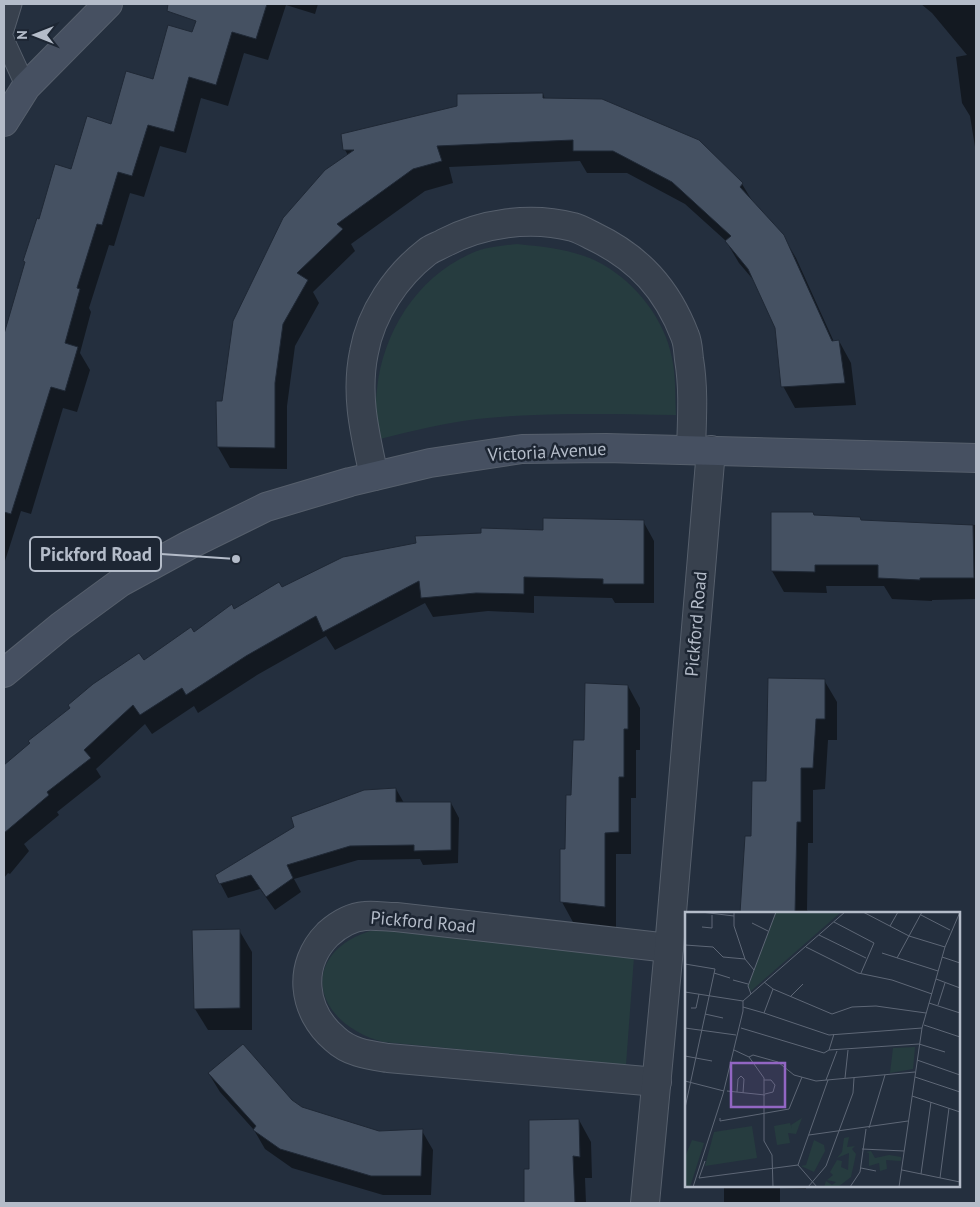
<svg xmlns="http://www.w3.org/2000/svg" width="980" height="1207" font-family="'PT Sans',sans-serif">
<rect width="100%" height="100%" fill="#242f3e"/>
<g fill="#263c3f">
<path d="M 517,244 C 546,247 577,250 602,264 C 636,283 665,320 672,358 C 676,377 675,396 676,415 C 610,414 543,412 477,419 C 444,423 412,431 380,439 C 378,432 376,426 375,420 C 374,410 376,399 377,389 C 383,332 417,277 472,253 C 485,247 502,246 517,244 Z"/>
<path d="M 381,928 L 634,957 L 626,1065 L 383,1042 C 307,1021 298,947 381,928 Z"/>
</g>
<g fill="#0007">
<path d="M 203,4 L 318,4 L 315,14 L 286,5 L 268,60 L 244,53 L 228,106 L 201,98 L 186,153 L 160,146 L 144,197 L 130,193 L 114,246 L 109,245 L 89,308 L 91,312 L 80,353 L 90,370 L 77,412 L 63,408 L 31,514 L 21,511 L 4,564 L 4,340 L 40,220 L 71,170 L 193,34 Z"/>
<path d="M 921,4 L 976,4 L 976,153 L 970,116 L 962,103 L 956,57 L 967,55 L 932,13 Z"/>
<path d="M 543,94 L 545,99 L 742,184 L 754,204 L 783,236 L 796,258 L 834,342 L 839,341 L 851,363 L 856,405 L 795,408 L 783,386 L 776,327 L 756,283 L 739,263 L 726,241 L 685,204 L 627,173 L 587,173 L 580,161 L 449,167 L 453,183 L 425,191 L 351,244 L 355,251 L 313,292 L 319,303 L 295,346 L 287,406 L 287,469 L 230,468 L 218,447 L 224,402 L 348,155 L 345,150 Z"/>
<path d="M 815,516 L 862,521 L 976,525 L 976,599 L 932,600 L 932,601 L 892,599 L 884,586 L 826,586 L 827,593 L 784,592 L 772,571 Z"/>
<path d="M 643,521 L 654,541 L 654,603 L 615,603 L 612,598 L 534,596 L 534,613 L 488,611 L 433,617 L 425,603 L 335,650 L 326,636 L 257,675 L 198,713 L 194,706 L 152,734 L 145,724 L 96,769 L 101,777 L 57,812 L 59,815 L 24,844 L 29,851 L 10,874 L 8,873 L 4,878 L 4,767 L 31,743 L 144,662 L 234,611 L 281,588 L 544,531 Z"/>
<path d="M 824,680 L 837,702 L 837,740 L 828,740 L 825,789 L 813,790 L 813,843 L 808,843 L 807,910 L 809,913 L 741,913 L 746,837 L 752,837 L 767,782 Z"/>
<path d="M 628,686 L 640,708 L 640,750 L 636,750 L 636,798 L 631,798 L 631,854 L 616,854 L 616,928 L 574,924 L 562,902 L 572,796 L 585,742 Z"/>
<path d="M 396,789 L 404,803 L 451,803 L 459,818 L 458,863 L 423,865 L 420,859 L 358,860 L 294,879 L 301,892 L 275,910 L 260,889 L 228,898 L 216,875 Z"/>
<path d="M 239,930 L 252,952 L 252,1030 L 208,1030 L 195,1009 Z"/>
<path d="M 209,1074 L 292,1101 L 301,1108 L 379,1132 L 422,1131 L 433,1150 L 431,1195 L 383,1195 L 292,1168 L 265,1149 L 254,1130 L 220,1092 Z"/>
<path d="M 579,1120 L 591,1142 L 592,1178 L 585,1178 L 586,1203 L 525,1203 L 525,1170 L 530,1171 Z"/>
<path d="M 724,1186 L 806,1186 L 806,1189 L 780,1188 L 780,1203 L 724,1203 Z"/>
</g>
<g fill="#455162" stroke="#1f2835">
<path d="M 168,4 L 267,4 L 256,39 L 232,32 L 216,85 L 189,77 L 174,132 L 148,125 L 132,176 L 118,172 L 102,225 L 97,224 L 77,288 L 80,289 L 65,343 L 78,347 L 65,391 L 51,387 L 11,514 L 4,512 L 4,334 L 25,262 L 23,261 L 37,218 L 39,219 L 55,164 L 71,169 L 87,116 L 111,124 L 126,71 L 153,79 L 168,25 L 192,32 L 196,21 L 167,11 Z"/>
<path d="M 543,93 L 543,98 L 602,99 L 699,140 L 743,183 L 740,187 L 784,235 L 832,341 L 839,340 L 845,383 L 781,387 L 775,328 L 748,269 L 725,241 L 731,236 L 672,182 L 613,151 L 573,151 L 573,140 L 437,146 L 442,161 L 413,169 L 337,224 L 343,229 L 297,273 L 308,280 L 283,324 L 275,383 L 275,448 L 217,447 L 216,401 L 222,401 L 233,321 L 283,218 L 325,170 L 354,150 L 343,150 L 341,134 L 457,106 L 457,94 Z"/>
<path d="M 771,512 L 813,512 L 814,515 L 860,517 L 861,520 L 973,525 L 974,578 L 920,578 L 920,580 L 878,578 L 878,565 L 815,565 L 815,572 L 771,571 Z"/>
<path d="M 543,518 L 644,520 L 644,584 L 603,584 L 603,579 L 524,577 L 524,594 L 476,593 L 421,598 L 419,581 L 323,632 L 316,616 L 246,656 L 186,695 L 182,688 L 140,715 L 133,705 L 84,750 L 91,758 L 47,792 L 49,795 L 4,833 L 4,765 L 30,743 L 28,741 L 70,708 L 68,705 L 93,684 L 139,653 L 144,660 L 191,627 L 194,632 L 232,604 L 234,609 L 279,582 L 282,587 L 343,557 L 416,543 L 415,536 L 481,533 L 481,528 L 543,530 Z"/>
<path d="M 768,678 L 825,679 L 825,719 L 816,719 L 813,768 L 801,768 L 801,822 L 797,822 L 795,913 L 740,913 L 745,836 L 751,836 L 752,781 L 766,781 Z"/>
<path d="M 585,683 L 628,685 L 628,729 L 624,729 L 624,777 L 619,777 L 619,832 L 605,833 L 605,907 L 560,902 L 560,849 L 565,849 L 566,795 L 571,795 L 573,740 L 584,740 Z"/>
<path d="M 396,788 L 396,802 L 451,802 L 451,850 L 414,851 L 414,845 L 350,846 L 287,865 L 293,878 L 266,897 L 251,875 L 219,884 L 215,875 L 294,827 L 291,817 L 364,790 Z"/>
<path d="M 240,929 L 240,1008 L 194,1009 L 192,930 Z"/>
<path d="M 243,1044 L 292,1100 L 302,1107 L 379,1131 L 423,1129 L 421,1176 L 371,1176 L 280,1149 L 253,1130 L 256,1126 L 208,1073 Z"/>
<path d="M 579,1119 L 580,1157 L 573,1156 L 575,1203 L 524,1203 L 524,1169 L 529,1169 L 529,1120 Z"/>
</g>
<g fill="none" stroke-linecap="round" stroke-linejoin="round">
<defs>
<g id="lane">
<path d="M 4,30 L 12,4"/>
<path d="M 4,39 L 26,87"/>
</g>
<g id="street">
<path d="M 374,476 C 365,434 355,395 364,352 C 371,313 396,276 427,252 C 432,248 439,246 444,243 C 482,223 530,216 573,227 C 580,229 587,233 593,236 C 639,258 667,289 685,336 C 688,343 688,351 689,359 C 694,389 692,419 691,449"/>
<path d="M 657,1082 L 388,1058 C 369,1055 350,1053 335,1039 C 302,1011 297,965 328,934 C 338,925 352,917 365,916 C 375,915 386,917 396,917 L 669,948"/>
<path d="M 645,1203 L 669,948 L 711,450"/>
</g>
<g id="secondary">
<path d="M 4,122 L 26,87 L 108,4"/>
<path d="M 4,673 L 61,626 L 121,582 L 189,545 L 266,507 L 350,482 L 430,463 L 522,449 L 606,448 L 976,458"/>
</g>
</defs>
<use href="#lane" stroke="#565f6c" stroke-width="21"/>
<use href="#street" stroke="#565f6c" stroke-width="30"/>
<use href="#secondary" stroke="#565f6c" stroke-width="30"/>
<use href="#lane" stroke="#38414e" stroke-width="19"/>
<use href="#street" stroke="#38414e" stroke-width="28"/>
<use href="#secondary" stroke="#465061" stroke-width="28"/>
</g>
<g text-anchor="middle" stroke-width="5" stroke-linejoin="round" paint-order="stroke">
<g font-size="18" fill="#b4bcc9" stroke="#1d2633">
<text transform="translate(547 452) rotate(-3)" y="6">Victoria Avenue</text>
<text transform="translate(696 624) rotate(-85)" y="6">Pickford Road</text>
<text transform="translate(423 922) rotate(5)" y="6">Pickford Road</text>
</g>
</g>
<g transform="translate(685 912)">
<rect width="275" height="275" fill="#242f3e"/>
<path d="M 91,0 L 156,0 L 66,79 L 63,74 ZM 230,135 L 228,157 L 205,161 L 208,136 ZM 117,206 L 111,222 L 103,221 L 105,231 L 92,233 L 89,214 L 105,211 L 107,217 L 106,213 ZM 67,214 L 72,246 L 20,254 L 29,220 ZM 164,225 L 162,235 L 170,234 L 167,237 L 171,242 L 166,265 L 153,275 L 139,275 L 141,269 L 147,273 L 151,270 L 142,268 L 148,263 L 145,260 L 152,248 L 157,249 L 156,255 L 163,258 L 164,241 L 152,246 L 157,240 L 159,226 ZM 7,228 L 19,231 L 5,275 L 0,275 L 0,245 ZM 129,228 L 139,233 L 140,239 L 129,260 L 116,254 L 121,253 ZM 186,239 L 190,246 L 204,243 L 216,245 L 216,249 L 201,248 L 202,257 L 195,259 L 194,251 L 184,254 L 184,241 L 181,240 Z" fill="#263c3f"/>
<path fill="none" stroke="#5e6776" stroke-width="1" d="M 16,0 L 49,4M 49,0 L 49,14 L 60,47 L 69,58M 178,0 L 224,24 L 260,35M 236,3 L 265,18M 149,10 L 189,31M 67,11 L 83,19M 205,14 L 213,0M 17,15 L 27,16 L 27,3M 134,23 L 181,46M 0,33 L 28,35 L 38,45 L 60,47M 121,35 L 173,61 L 207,68 L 247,82M 197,41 L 253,59M 257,45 L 275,51M 212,46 L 237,0M 0,52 L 30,57 L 0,196M 29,61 L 45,66M 176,61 L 189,31M 251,67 L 275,76M 48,68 L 63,72M 88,77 L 147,102 L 167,95 L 191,94 L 241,101M 0,80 L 58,89M 66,82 L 63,74 L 91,0M 105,85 L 118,72M 244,91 L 275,101M 253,93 L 260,71M 58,95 L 79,101 L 88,77 L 79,70M 6,96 L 11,96 L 14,82M 79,101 L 144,123 L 237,116M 20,102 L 38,106M 239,113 L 275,125M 0,116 L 51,123M 56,116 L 139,141 L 144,138 L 149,122M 234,132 L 260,140M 49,138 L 64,145 L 79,166 L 79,229 L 87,243 L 88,275M 144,138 L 234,132M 0,144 L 27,149M 64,145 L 68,143 L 93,150 L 109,163 L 131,169 L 230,160M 232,148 L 275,163M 230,165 L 275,180M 160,166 L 163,138M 79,168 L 86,168 L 90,173 L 88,180 L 80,182M 141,168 L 152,139M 0,169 L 39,179M 42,179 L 80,183M 52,180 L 53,167 L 56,164 L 59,167 L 58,181M 227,184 L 275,200M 35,206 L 35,209 L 104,197 L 117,165M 184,216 L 200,163M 124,223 L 223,209M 177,237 L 219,239M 20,249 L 14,266 L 113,253 L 143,168M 113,253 L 132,275M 176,256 L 191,259M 217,258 L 275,270M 236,262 L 246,190M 255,266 L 264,196M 8,275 L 38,182 L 58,99 L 58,89 L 160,0M 123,275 L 141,254 L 168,181 L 169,166M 165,275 L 175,260 L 181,217M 214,275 L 237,116 L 260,35 L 275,0"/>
<path fill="#9266c3" fill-opacity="0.15" stroke="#9266c3" stroke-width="2.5" d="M 46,151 L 100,151 L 100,195 L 46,195 Z"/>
<rect width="275" height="275" fill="none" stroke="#b4bcc9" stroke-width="2.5"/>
</g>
<path fill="none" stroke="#b4bcc9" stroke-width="2" d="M236 559L161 554"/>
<circle fill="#b4bcc9" stroke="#1d2633" stroke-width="2" cx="236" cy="559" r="5"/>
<rect fill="#1d2633" stroke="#b4bcc9" stroke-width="2" x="30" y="537" width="131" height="34" rx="5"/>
<g font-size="19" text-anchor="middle" font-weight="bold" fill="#b4bcc9">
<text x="96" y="561">Pickford Road</text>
</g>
<rect width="980" height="1207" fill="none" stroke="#b4bcc9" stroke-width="10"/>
<g transform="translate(35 35) rotate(270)" stroke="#1d2633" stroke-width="4" paint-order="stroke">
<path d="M0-4L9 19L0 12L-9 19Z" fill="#b4bcc9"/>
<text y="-8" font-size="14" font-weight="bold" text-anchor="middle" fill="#b4bcc9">N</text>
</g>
</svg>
